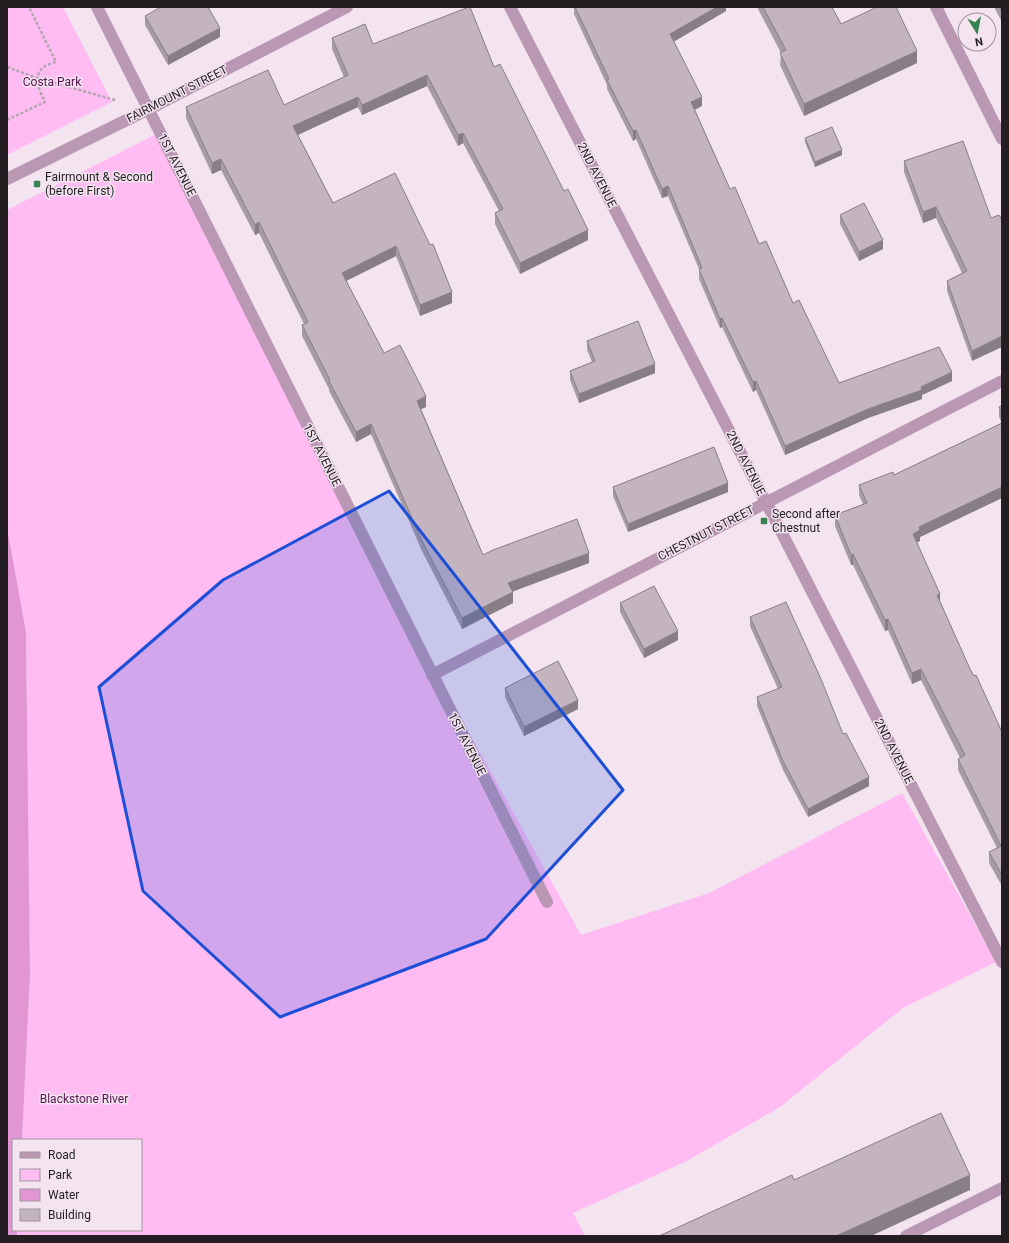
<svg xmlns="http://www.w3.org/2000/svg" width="1009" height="1243" font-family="Roboto,sans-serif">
<rect width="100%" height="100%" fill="#f3e4f0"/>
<g fill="#febcf3">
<path d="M 7,7 L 63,7 L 112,102 L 7,155 Z"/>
<path d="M 164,130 L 275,348 L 435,671 L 581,935 L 709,893 L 902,793 L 996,962 L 903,1008 L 780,1107 L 687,1161 L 573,1213 L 585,1236 L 17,1236 L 17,1230 L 141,1230 L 141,1140 L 22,1140 L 30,975 L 27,793 L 27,696 L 26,631 L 7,527 L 7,210 Z"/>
</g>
<path fill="#e195d5" d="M 7,527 L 26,632 L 30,975 L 22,1140 L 13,1140 L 13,1230 L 17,1230 L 17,1236 L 7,1236 Z"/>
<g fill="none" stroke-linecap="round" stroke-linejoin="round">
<g stroke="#b1a5af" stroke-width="2.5" stroke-dasharray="3 2" stroke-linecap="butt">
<path d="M 7,67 L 37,78 L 115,100"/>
<path d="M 7,120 L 45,102 C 40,92 32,75 44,67 C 48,64 53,63 56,62 L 29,7"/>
</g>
<path stroke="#ba98b4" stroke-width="12" d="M 906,1236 L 1002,1188"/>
<g stroke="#ba98b4" stroke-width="12">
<path d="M 97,7 L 547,902"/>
<path d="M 936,7 L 1002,139"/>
<path d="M 432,675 L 1002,381"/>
</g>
<g stroke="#ba98b4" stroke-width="12">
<path d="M 510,7 L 766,502 L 1002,962"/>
<path d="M 7,179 L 149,109 L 347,7"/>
</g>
</g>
<g fill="#a89ba5">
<path d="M 574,7 L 726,7 L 726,11 L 674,41 L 702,106 L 695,110 L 730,189 L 759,244 L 839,383 L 952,381 L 922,395 L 922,399 L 868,418 L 785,455 L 756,390 L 753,392 L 722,327 L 720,328 L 699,279 L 699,269 L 668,196 L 662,198 L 636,139 L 633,141 L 607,89 L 607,85 L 574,14 Z"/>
<path d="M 757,7 L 832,7 L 841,24 L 917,63 L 804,116 L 780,65 L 781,53 Z"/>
<path d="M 994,7 L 1002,7 L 1002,22 Z"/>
<path d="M 145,16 L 220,37 L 168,65 L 145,25 Z"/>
<path d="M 332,38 L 373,44 L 494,67 L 588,240 L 520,274 L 495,224 L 495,213 L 499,211 L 463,143 L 458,146 L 427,86 L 362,115 L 358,107 L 298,135 L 333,203 L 395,173 L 452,303 L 420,316 L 396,256 L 346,281 L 384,353 L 426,407 L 421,409 L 483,555 L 589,563 L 512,592 L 513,603 L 462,629 L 422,551 L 371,434 L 356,442 L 329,391 L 329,389 L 302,336 L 302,325 L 304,324 L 259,233 L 255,235 L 221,170 L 212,174 L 186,118 L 186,107 L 284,105 L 344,77 L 332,49 Z"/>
<path d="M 805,138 L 842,155 L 815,167 L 805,142 Z"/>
<path d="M 904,161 L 991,218 L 972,361 L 947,291 L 947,281 L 962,273 L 936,218 L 923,223 L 904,172 Z"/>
<path d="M 840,215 L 883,249 L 859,261 L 840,224 Z"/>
<path d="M 587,341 L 655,373 L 579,403 L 570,380 L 570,371 L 592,362 L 587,350 Z"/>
<path d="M 1002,405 L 1002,498 L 920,537 L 920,541 L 917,542 L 940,601 L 970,669 L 1002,732 L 1002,886 L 989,863 L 989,852 L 997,848 L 958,770 L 958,759 L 960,758 L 921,680 L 912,684 L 888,630 L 885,631 L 853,565 L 851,565 L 835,526 L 835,515 L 863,504 L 859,495 L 859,485 L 894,475 L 1002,423 L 999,417 L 999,407 Z"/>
<path d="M 613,487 L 728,492 L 628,532 L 613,496 Z"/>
<path d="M 620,603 L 678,640 L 644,658 L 620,612 Z"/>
<path d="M 750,617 L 843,734 L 869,786 L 808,817 L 783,770 L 757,706 L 757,697 L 778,689 L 750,626 Z"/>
<path d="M 505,688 L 578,709 L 524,736 L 505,697 Z"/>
</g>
<g fill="#887e86">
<path d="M 717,7 L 726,7 L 726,11 L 670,44 L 670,34 Z"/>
<path d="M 220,28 L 220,37 L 168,65 L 168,56 Z"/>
<path d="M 917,51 L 917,63 L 804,116 L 804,104 Z"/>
<path d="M 427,75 L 427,86 L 362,115 L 362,105 Z"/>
<path d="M 358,97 L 358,107 L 293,137 L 293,126 Z"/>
<path d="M 702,97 L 702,106 L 691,111 L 691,102 Z"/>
<path d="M 636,130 L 636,139 L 633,141 L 633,131 Z"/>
<path d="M 463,133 L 463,143 L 458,146 L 458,135 Z"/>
<path d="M 842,150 L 842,155 L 815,167 L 815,162 Z"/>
<path d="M 221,159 L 221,170 L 212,174 L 212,163 Z"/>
<path d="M 668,186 L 668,196 L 662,198 L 662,189 Z"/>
<path d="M 936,207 L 936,218 L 923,223 L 923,212 Z"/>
<path d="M 259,222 L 259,233 L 255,235 L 255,225 Z"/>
<path d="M 588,230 L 588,240 L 520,274 L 520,263 Z"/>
<path d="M 883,240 L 883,249 L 859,261 L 859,252 Z"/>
<path d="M 396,246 L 396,256 L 342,283 L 342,273 Z"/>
<path d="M 452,292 L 452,303 L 420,316 L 420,305 Z"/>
<path d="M 722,318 L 722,327 L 720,328 L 720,319 Z"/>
<path d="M 1002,336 L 1002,347 L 972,361 L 972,351 Z"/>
<path d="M 655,364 L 655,373 L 579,403 L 579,394 Z"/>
<path d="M 952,372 L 952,381 L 922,395 L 922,399 L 868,418 L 785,455 L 785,446 L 868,409 L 921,387 Z"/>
<path d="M 756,381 L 756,390 L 753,392 L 753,382 Z"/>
<path d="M 426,396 L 426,407 L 417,411 L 417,401 Z"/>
<path d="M 371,424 L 371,434 L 356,442 L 356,432 Z"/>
<path d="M 728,483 L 728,492 L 628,532 L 628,524 Z"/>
<path d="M 1002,487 L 1002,498 L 920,537 L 920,541 L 913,544 L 913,534 L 919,527 Z"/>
<path d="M 589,553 L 589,563 L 508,593 L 508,583 Z"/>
<path d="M 853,554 L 853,565 L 851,565 L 851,555 Z"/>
<path d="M 513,592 L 513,603 L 462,629 L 462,618 Z"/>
<path d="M 940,594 L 940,604 L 937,595 Z"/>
<path d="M 888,619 L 888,630 L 885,631 L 885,620 Z"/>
<path d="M 678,631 L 678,640 L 644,658 L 644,649 Z"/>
<path d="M 921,669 L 921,680 L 912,684 L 912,673 Z"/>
<path d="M 578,700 L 578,709 L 524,736 L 524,727 Z"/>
<path d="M 869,777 L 869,786 L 808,817 L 808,809 Z"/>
<path d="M 970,1175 L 970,1190 L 871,1236 L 836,1236 Z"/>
</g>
<g fill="#c3b4c0" stroke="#887e86">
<path d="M 161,7 L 208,7 L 220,28 L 168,56 L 145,16 Z"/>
<path d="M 469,7 L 470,7 L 494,67 L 500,64 L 564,191 L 568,189 L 588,230 L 520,263 L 495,213 L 503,209 L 463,133 L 458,135 L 427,75 L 362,105 L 358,97 L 293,126 L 333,203 L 395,173 L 430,245 L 433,244 L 452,292 L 420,305 L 396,246 L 342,273 L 384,353 L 400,345 L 426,396 L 417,401 L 483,555 L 493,550 L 577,519 L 589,553 L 508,583 L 513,592 L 462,618 L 422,541 L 371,424 L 356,432 L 329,381 L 330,380 L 302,325 L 308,322 L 259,222 L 255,225 L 221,159 L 212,163 L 186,107 L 268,70 L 284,105 L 348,75 L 332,38 L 365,24 L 373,44 Z"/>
<path d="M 575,7 L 717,7 L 670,34 L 702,97 L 691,102 L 730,189 L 735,187 L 759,244 L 766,241 L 793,303 L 799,300 L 839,383 L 939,347 L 952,372 L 921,387 L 922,390 L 868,409 L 785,446 L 756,381 L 753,382 L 722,318 L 720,319 L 699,269 L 702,268 L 668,186 L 662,189 L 636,130 L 633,131 L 607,80 L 609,79 Z"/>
<path d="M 763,7 L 832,7 L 841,24 L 877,7 L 896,7 L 917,51 L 804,104 L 780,53 L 786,50 Z"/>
<path d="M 1000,7 L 1002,7 L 1002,12 Z"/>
<path d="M 832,127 L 842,150 L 815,162 L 805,138 Z"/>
<path d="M 963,141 L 991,218 L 999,215 L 1002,220 L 1002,336 L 972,351 L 947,281 L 967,271 L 936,207 L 923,212 L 904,161 Z"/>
<path d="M 864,203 L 883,240 L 859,252 L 840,215 Z"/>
<path d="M 638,321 L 655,364 L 579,394 L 570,371 L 595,361 L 587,341 Z"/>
<path d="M 1002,405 L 1002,413 L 999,407 Z"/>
<path d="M 1002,423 L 1002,487 L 919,527 L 920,530 L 913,534 L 940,594 L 937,595 L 970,669 L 974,676 L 976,675 L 1002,732 L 1002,875 L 989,852 L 1001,846 L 958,759 L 965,755 L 921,669 L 912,673 L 888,619 L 885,620 L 853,554 L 851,555 L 835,515 L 867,503 L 859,485 L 893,472 L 894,475 Z"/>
<path d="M 714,447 L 728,483 L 628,524 L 613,487 Z"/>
<path d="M 654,586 L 678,631 L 644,649 L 620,603 Z"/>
<path d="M 786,602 L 821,679 L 843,734 L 846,733 L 869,777 L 808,809 L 783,761 L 757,697 L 782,687 L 750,617 Z"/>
<path d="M 558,661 L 578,700 L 524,727 L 505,688 Z"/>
<path d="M 941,1113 L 970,1175 L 836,1236 L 659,1236 L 792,1175 L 794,1180 Z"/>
</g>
<path fill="#1d4ed8" fill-opacity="0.2" stroke="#1d4ed8" stroke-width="3" stroke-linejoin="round" d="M 389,491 L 623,790 L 486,939 L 280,1017 L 143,891 L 99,687 L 223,580 Z"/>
<g fill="#368351" stroke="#f3e4f0" stroke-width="1.5">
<rect x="33" y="180" width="8" height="8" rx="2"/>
<rect x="760" y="517" width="8" height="8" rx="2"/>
</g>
<g text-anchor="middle" stroke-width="3" stroke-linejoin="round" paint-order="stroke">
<g font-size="12" fill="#56134f" stroke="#f3e4f0">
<text x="52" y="86">Costa Park</text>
<text x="84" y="1103">Blackstone River</text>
</g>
<g font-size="12" fill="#241e23" stroke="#f3e4f0">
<text transform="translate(177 94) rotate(-27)" y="4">FAIRMOUNT STREET</text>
<text transform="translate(177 165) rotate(63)" y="4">1ST AVENUE</text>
<text transform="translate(597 175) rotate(63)" y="4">2ND AVENUE</text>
<text transform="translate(322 455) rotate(63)" y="4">1ST AVENUE</text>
<text transform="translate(746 463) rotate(63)" y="4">2ND AVENUE</text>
<text transform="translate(706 533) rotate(-27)" y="4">CHESTNUT STREET</text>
<text transform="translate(467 744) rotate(63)" y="4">1ST AVENUE</text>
<text transform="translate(894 751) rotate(63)" y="4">2ND AVENUE</text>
</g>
<g font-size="12" fill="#241e23" stroke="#f3e4f0" text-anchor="start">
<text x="45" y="181">Fairmount &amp; Second<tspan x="45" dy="14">(before First)</tspan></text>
<text x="772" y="518">Second after<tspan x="772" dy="14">Chestnut</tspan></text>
</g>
</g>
<rect width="1009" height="1243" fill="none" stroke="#241e23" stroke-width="16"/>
<rect x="12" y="1139" width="130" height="92" fill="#f3e4f0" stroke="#a0959e"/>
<rect x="20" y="1152" width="20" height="6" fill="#ba98b4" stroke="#a0959e"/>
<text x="48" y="1159" font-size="12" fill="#241e23">Road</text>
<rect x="20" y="1169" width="20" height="12" fill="#febcf3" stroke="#a0959e"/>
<text x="48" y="1179" font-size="12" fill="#241e23">Park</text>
<rect x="20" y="1189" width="20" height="12" fill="#e195d5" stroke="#a0959e"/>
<text x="48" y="1199" font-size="12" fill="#241e23">Water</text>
<rect x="20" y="1209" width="20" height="12" fill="#c3b4c0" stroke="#a0959e"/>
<text x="48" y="1219" font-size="12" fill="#241e23">Building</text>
<g transform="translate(977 32) rotate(169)"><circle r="19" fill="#f3e4f0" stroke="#a0959e"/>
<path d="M0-3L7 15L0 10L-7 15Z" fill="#368351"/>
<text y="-6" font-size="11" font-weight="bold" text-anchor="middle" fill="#241e23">N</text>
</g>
</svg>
